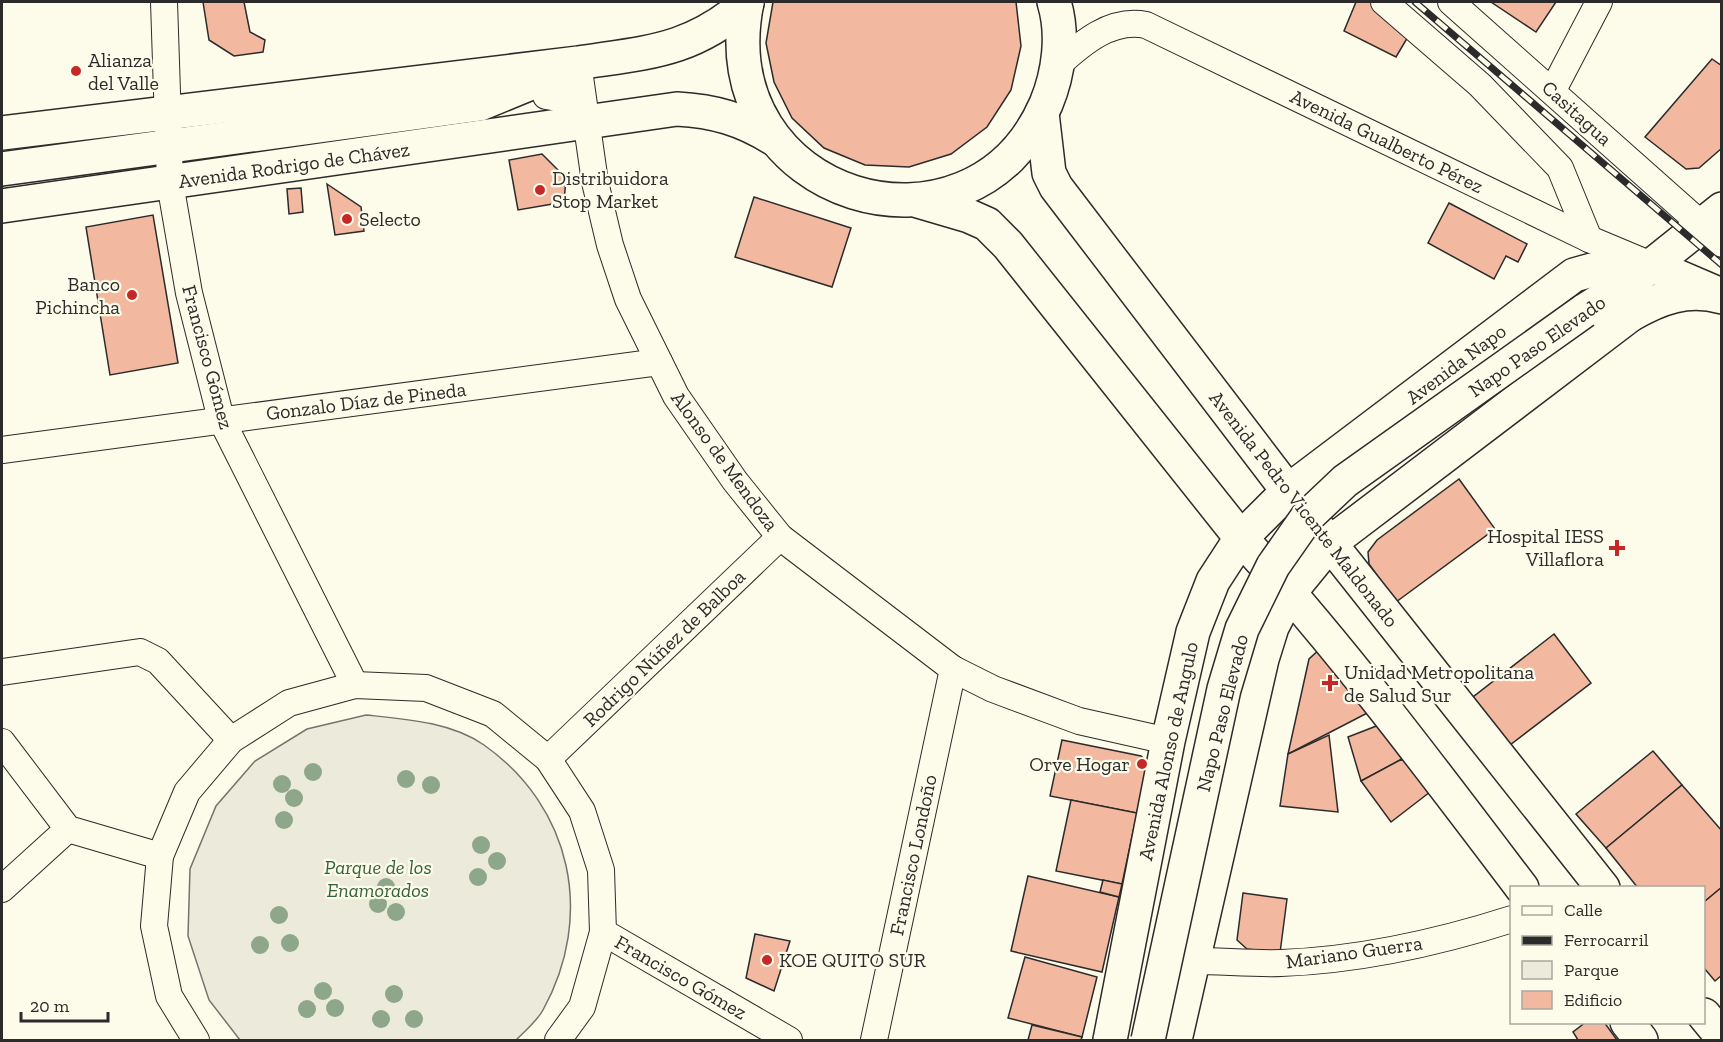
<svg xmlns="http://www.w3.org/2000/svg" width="1723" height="1042" font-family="'Zilla Slab',serif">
<rect width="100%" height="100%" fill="#fdfbea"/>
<path fill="#ecebdb" stroke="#74746e" stroke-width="1.5" d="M 366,715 C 405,719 451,722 484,745 C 572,807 595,916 543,1010 C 537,1021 525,1031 516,1040 L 240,1040 L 209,1000 L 188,936 L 190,869 L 216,806 L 255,761 L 307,729 Z"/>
<g fill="#f2b8a0" stroke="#2b2b2b" stroke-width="1.5">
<path d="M 203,2 L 244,2 L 250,32 L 265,40 L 263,52 L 234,56 L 209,40 Z"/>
<path d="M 773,2 L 1016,2 L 1021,46 L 1011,90 L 987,127 L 951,154 L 909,167 L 865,165 L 824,148 L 792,118 L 774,82 L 766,43 Z"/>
<path d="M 1356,2 L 1373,2 L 1412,30 L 1396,57 L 1344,31 Z"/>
<path d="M 1491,2 L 1556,2 L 1536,32 Z"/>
<path d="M 1712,59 L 1722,66 L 1722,148 L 1699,168 L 1686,169 L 1645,137 Z"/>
<path d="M 542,154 L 566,178 L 564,202 L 518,210 L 509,160 Z"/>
<path d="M 327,184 L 361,207 L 364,231 L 335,235 Z"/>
<path d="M 301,188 L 303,212 L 289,214 L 287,189 Z"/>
<path d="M 754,197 L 851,228 L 832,287 L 735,257 Z"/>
<path d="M 1449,203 L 1527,244 L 1518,262 L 1506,256 L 1494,279 L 1428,243 Z"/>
<path d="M 153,215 L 178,363 L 110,375 L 86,227 Z"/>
<path d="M 1459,479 L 1495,529 L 1396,602 L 1369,564 L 1368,552 L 1377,540 Z"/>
<path d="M 1554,634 L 1591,683 L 1510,745 L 1473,697 Z"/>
<path d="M 1322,647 L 1377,708 L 1288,754 L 1309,659 Z"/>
<path d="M 1379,725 L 1402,759 L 1361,781 L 1348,737 Z"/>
<path d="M 1329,735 L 1338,812 L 1280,806 L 1288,754 Z"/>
<path d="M 1062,740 L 1141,756 L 1147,762 L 1137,813 L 1050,796 Z"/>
<path d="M 1653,751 L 1682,785 L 1606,848 L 1576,814 Z"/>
<path d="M 1402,759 L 1430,792 L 1391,822 L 1361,781 Z"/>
<path d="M 1682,785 L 1722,831 L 1722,887 L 1704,902 L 1704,888 L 1638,888 L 1606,848 Z"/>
<path d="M 1071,800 L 1137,813 L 1122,884 L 1056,871 Z"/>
<path d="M 1028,876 L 1119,897 L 1102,972 L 1011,951 Z"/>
<path d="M 1103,880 L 1122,884 L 1119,897 L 1100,892 Z"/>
<path d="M 1722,887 L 1722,975 L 1715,981 L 1704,968 L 1704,902 Z"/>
<path d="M 1243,893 L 1287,899 L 1280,953 L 1247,949 L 1237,940 Z"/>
<path d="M 755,934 L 790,941 L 774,991 L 746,978 Z"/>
<path d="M 1025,957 L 1097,977 L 1082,1037 L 1008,1018 Z"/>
<path d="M 1586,1022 L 1604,1022 L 1617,1040 L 1578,1040 L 1573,1032 Z"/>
<path d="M 1032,1025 L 1082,1037 L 1081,1040 L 1028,1040 Z"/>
</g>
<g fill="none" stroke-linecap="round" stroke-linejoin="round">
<defs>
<g id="street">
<path d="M 164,2 L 170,183 L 189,293 L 221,419 L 355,685"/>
<path d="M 1384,2 L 1480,85 L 1560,168 L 1589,239"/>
<path d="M 1451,2 L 1702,225"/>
<path d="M 578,63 L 595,182 L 610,245 L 628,299 L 676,396 L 735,481 L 780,537 L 953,669 L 993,689 L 1079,721 L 1168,741"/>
<path d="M 1058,65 C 1082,43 1111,18 1146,25 L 1589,239 L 1651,265"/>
<path d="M 570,87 L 570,100 L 546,96 Z"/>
<path d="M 1553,90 L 1599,2"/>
<path d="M 2,450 L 659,362"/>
<path d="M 2,672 L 140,652 L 158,661 L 231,740"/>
<path d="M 2,742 L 68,829 L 160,856"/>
<path d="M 548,759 L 780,537"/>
<path d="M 2,889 L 68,829"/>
<path d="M 603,932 L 789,1040"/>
<path d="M 1193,961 C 1222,961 1252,964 1281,963 C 1360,960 1437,943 1512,919"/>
<path d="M 196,1040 L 169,996 L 154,926 L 160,856 L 187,792 L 231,740 L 289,703 L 355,685 L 426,688 L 493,714 L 548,759 L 582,811 L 601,870 L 603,932 L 582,1007 L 558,1040"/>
<path d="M 874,1040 L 953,669"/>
</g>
<g id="secondary">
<path d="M 747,2 C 707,200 971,277 1046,104 C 1059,73 1064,34 1054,2"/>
<path d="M 1042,113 L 1049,173 L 1056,187 L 1288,491"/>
<path d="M 2,133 L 578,63 C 649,52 690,52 747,3"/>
<path d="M 2,169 L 480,104 L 543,78"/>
<path d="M 918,201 L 969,216 L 987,224 L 1008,245 L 1241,538"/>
<path d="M 2,206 L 677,109 C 714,111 742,119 774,139"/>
<path d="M 1702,225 L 1722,240"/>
<path d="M 1651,265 L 1721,295"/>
</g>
<g id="primary">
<path d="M 1584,311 L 1636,278 L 1722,209"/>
<path d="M 1630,315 C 1659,298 1688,287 1722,297"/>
<path d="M 1317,527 L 1603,888"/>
<path d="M 1241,538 C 1342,649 1431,768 1522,888"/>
<path d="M 1704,1015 L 1722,1037"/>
<path d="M 1627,1022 L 1641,1040"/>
<path d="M 1110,1040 L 1168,741 L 1193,632 L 1213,581 L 1241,538 L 1288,491 L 1574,275 L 1592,270 L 1636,278"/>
<path d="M 1175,1040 L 1262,659 L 1272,627 L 1290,592 L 1330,543 L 1630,315 L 1636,278"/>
</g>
</defs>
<use href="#street" stroke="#2b2b2b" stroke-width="28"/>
<use href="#secondary" stroke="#2b2b2b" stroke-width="36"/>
<use href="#primary" stroke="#2b2b2b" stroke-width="36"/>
<use href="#street" stroke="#fdfbea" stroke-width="26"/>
<use href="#secondary" stroke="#fdfbea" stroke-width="33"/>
<use href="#primary" stroke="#fdfbea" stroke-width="33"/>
<defs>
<path id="rail" d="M 1415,2 L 1722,265"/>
</defs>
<use href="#rail" stroke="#2b2b2b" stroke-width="7"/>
<use href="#rail" stroke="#fdfbea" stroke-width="4.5" stroke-dasharray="14" stroke-linecap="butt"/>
<defs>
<path id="primary-bridge" d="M 1148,1040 L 1224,689 L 1242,629 L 1273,566 L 1308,516 L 1345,481 L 1584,311"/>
</defs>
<use href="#primary-bridge" stroke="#2b2b2b" stroke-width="36" stroke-linecap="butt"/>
<use href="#primary-bridge" stroke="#fdfbea" stroke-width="33"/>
</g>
<g fill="#8ea78a">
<circle cx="313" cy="772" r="9"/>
<circle cx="406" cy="779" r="9"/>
<circle cx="282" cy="784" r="9"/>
<circle cx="431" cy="785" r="9"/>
<circle cx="294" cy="798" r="9"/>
<circle cx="284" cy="820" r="9"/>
<circle cx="481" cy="845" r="9"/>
<circle cx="497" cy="861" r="9"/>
<circle cx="478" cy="877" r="9"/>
<circle cx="386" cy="887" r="9"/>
<circle cx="378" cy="904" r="9"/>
<circle cx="396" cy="912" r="9"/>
<circle cx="279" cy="915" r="9"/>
<circle cx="290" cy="943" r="9"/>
<circle cx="260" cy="945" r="9"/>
<circle cx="323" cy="991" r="9"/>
<circle cx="394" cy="994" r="9"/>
<circle cx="335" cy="1008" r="9"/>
<circle cx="307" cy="1009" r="9"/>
<circle cx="381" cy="1019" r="9"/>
<circle cx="414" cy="1019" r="9"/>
</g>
<g fill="#c62828" stroke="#fdfbea" stroke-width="2">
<circle cx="76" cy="71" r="6"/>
<circle cx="540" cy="190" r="6"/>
<circle cx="347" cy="219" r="6"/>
<circle cx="132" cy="295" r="6"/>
<path d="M1614 539h6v6h6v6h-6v6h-6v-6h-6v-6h6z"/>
<path d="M1327 674h6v6h6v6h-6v6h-6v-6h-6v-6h6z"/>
<circle cx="1142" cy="764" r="6"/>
<circle cx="767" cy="960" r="6"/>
</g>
<g text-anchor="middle" stroke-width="4.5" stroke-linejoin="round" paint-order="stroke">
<g font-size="20" fill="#2b2b2b" stroke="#fdfbea" text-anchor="start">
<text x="88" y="67">Alianza<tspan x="88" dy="23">del Valle</tspan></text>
<text x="552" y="185">Distribuidora<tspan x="552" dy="23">Stop Market</tspan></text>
<text x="359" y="226">Selecto</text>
<text x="120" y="291" text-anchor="end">Banco<tspan x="120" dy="23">Pichincha</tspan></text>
<text x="1604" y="543" text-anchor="end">Hospital IESS<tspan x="1604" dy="23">Villaflora</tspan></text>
<text x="1344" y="679">Unidad Metropolitana<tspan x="1344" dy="23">de Salud Sur</tspan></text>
<text x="1130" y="771" text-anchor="end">Orve Hogar</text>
<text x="779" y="967">KOE QUITO SUR</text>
</g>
<g font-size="20" fill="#2b2b2b" stroke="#fdfbea">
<text transform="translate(1577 113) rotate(42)" y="7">Casitagua</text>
<text transform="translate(1387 141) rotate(26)" y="7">Avenida Gualberto Pérez</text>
<text transform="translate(294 165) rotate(-8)" y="7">Avenida Rodrigo de Chávez</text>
<text transform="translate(1537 346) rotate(-35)" y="7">Napo Paso Elevado</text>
<text transform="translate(208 357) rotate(75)" y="7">Francisco Gómez</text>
<text transform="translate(1456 364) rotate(-37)" y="7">Avenida Napo</text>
<text transform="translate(366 401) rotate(-7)" y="7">Gonzalo Díaz de Pineda</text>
<text transform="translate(725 461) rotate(54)" y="7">Alonso de Mendoza</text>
<text transform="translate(1304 509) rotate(52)" y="7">Avenida Pedro Vicente Maldonado</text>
<text transform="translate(664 648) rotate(-44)" y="7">Rodrigo Núñez de Balboa</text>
<text transform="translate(1222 713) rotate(-76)" y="7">Napo Paso Elevado</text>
<text transform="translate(1168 751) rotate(-78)" y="7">Avenida Alonso de Angulo</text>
<text transform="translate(913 855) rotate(-78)" y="7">Francisco Londoño</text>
<text transform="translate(1354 952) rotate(-8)" y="7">Mariano Guerra</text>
<text transform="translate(681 977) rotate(30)" y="7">Francisco Gómez</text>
</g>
<g font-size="20" font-style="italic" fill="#34623c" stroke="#fdfbea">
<text x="378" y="874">Parque de los<tspan x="378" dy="23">Enamorados</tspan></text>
</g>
</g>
<rect width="1723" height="1042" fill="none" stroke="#2b2b2b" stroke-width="6"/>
<rect x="1510" y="886" width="195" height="138" fill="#fdfbea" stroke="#a9a89e" stroke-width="1.5"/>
<rect x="1522" y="906" width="30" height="9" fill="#fdfbea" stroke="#a9a89e" stroke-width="1.5"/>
<text x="1564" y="916" font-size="18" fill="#2b2b2b">Calle</text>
<rect x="1522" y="936" width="30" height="9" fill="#2b2b2b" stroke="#a9a89e" stroke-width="1.5"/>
<text x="1564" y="946" font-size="18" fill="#2b2b2b">Ferrocarril</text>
<rect x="1522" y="961" width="30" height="18" fill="#ecebdb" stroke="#a9a89e" stroke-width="1.5"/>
<text x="1564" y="976" font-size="18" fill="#2b2b2b">Parque</text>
<rect x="1522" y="991" width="30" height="18" fill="#f2b8a0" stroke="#a9a89e" stroke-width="1.5"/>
<text x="1564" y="1006" font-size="18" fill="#2b2b2b">Edificio</text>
<path d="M21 1012v9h87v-9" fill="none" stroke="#2b2b2b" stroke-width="3"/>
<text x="30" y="1012" font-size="18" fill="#2b2b2b" stroke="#fdfbea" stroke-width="4.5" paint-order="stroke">20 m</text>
</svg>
